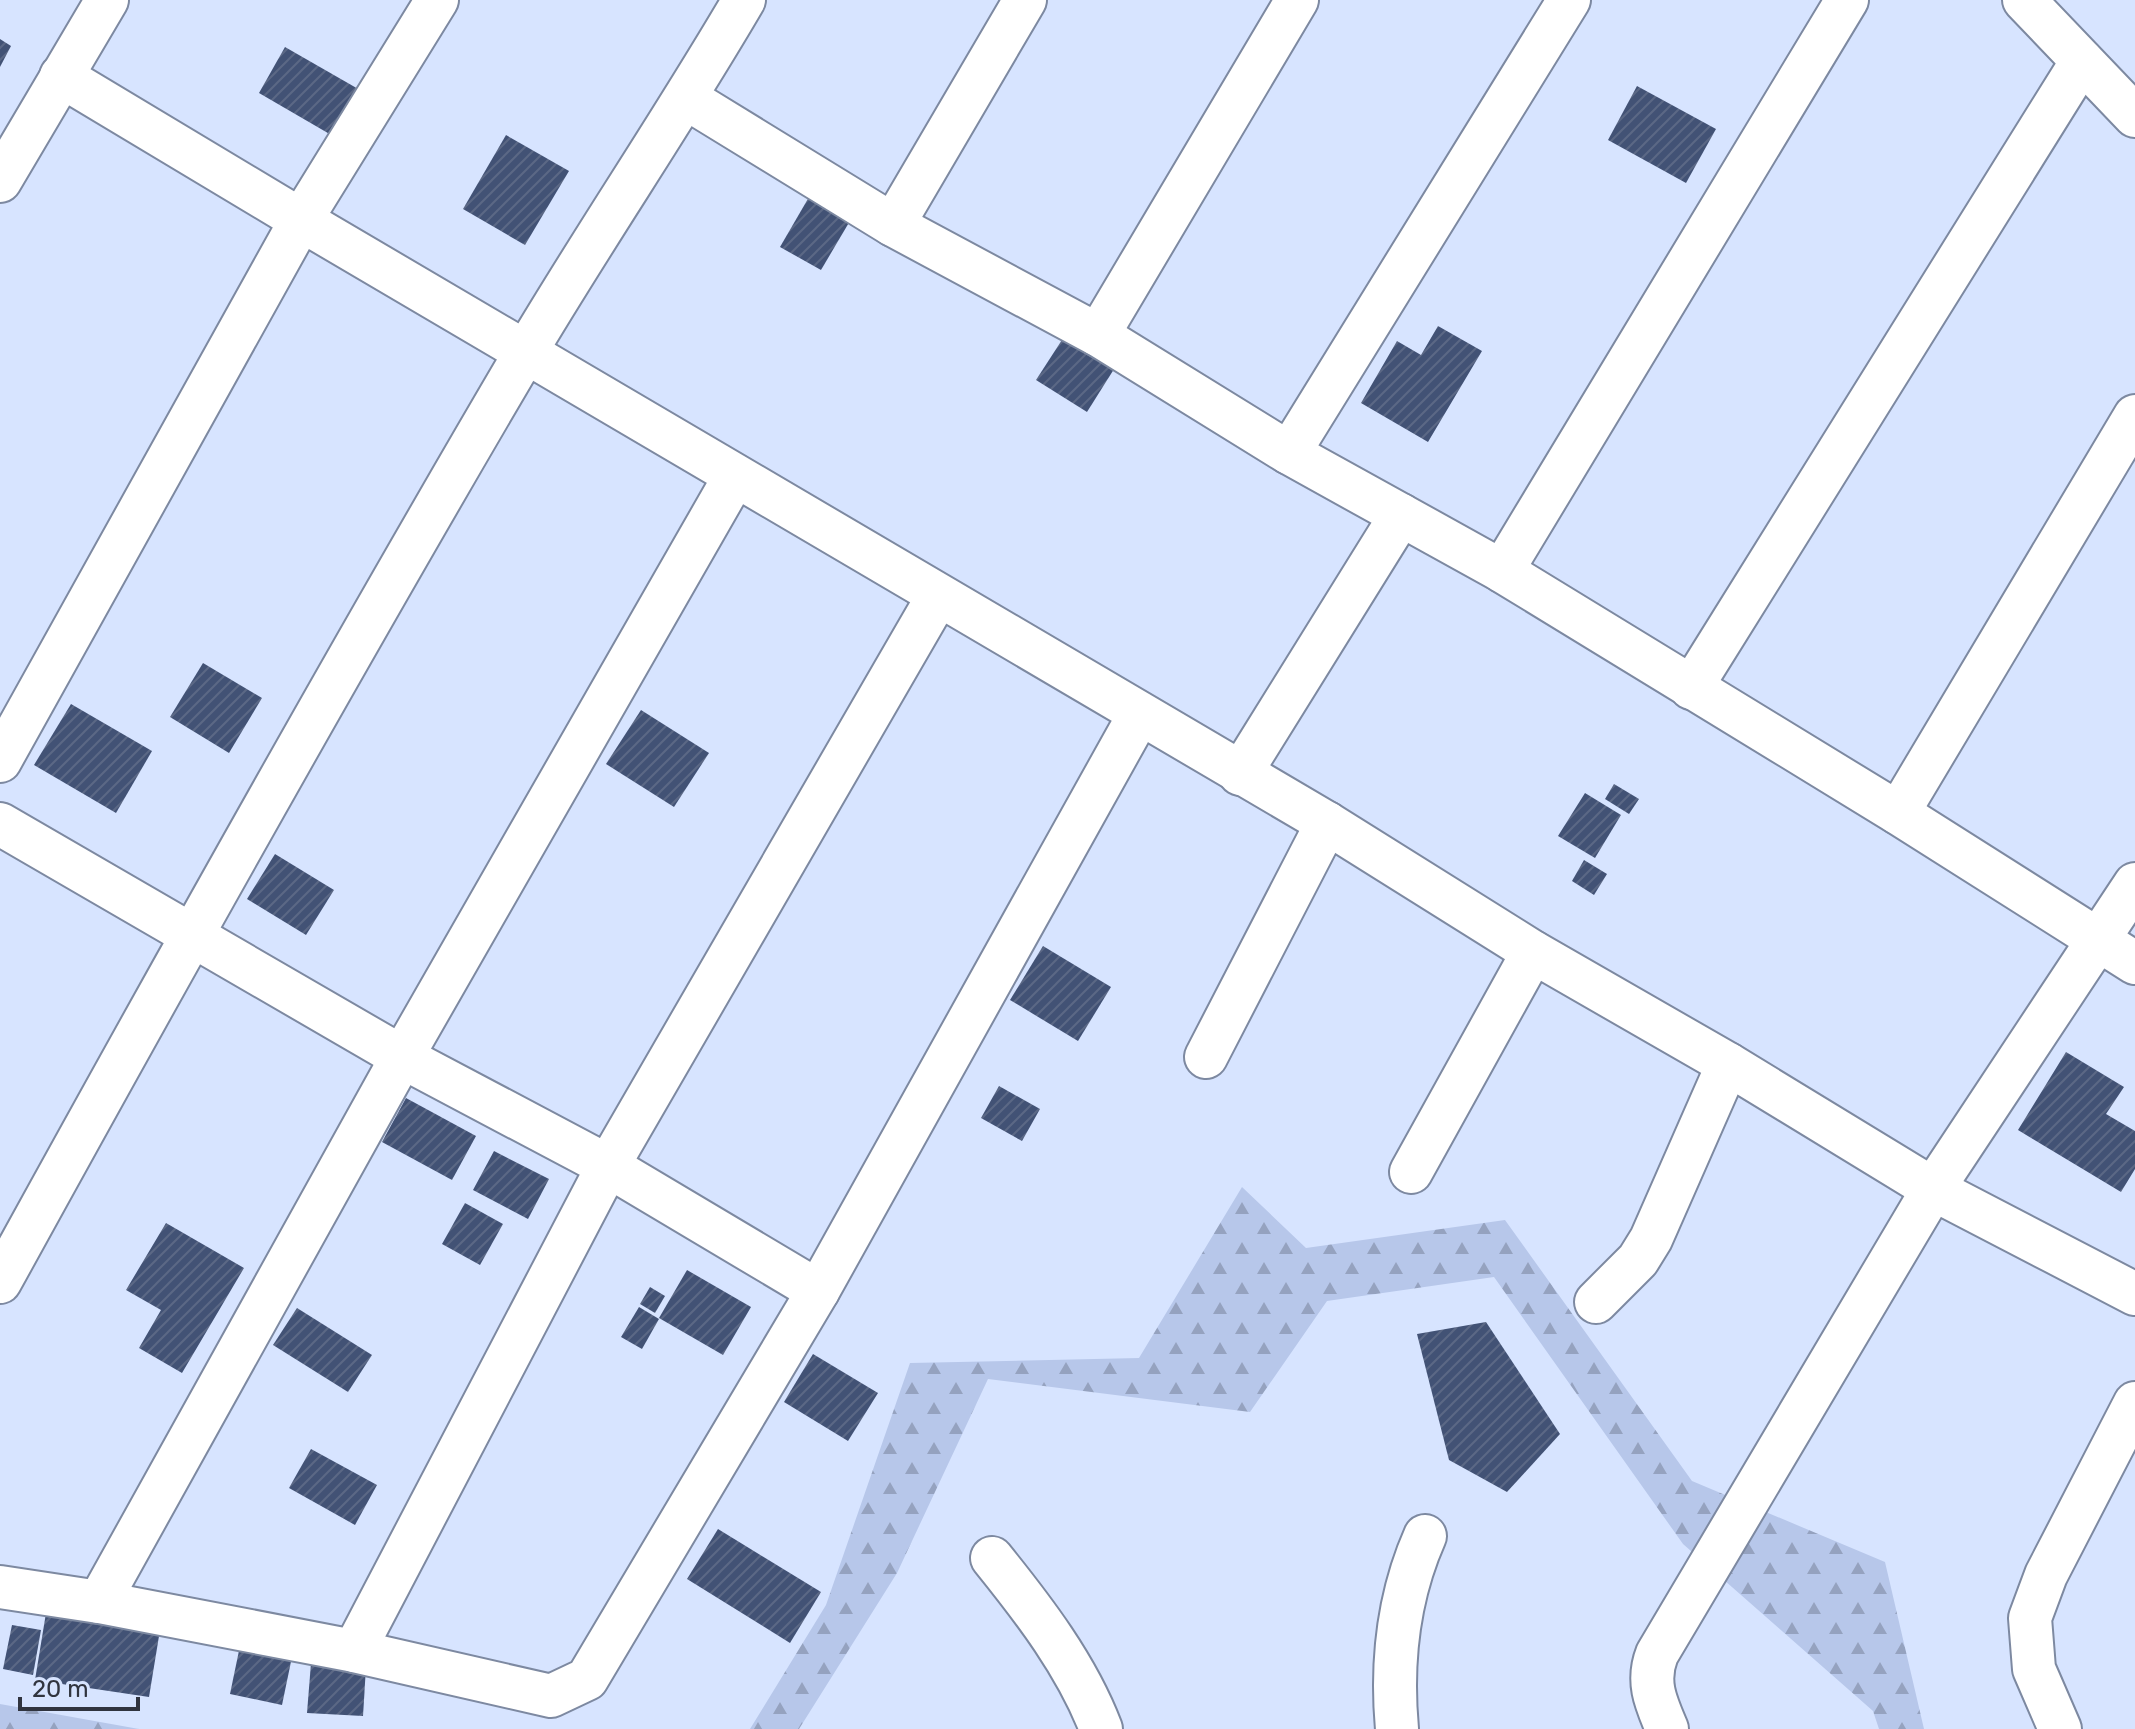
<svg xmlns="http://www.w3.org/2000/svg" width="2135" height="1729" font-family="Rubik,sans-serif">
<defs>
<pattern id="forest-firs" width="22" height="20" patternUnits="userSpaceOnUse" patternTransform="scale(2)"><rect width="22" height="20" fill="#b7c7ea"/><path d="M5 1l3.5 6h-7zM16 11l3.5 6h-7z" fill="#95a2bf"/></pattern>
<pattern id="building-hatch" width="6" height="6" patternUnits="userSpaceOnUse" patternTransform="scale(2)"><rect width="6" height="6" fill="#425275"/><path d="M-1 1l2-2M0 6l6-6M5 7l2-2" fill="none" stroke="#5b6885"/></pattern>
</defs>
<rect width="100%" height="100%" fill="#d7e4ff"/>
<g fill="url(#forest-firs)">
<path d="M 1242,1187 L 1306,1248 L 1505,1220 L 1692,1481 L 1885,1562 L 1924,1729 L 1879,1729 L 1873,1711 L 1683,1544 L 1494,1277 L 1327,1301 L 1250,1412 L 988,1379 L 897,1573 L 799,1729 L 750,1729 L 826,1605 L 910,1363 L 1139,1358 Z"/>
<path d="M 0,1704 L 139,1729 L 0,1729 Z"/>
</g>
<g fill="url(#building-hatch)">
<path d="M 0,39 L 11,46 L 0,67 Z"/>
<path d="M 285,47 L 360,90 L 333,136 L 259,93 Z"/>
<path d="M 1637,86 L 1716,129 L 1686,183 L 1608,140 Z"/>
<path d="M 506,135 L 569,171 L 525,245 L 463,209 Z"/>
<path d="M 816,185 L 857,209 L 821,270 L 780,247 Z"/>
<path d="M 1071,326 L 1121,358 L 1087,412 L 1036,380 Z"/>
<path d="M 1438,326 L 1482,351 L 1428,442 L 1361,403 L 1397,341 L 1421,355 Z"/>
<path d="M 203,663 L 262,698 L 229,753 L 170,717 Z"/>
<path d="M 71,704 L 152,751 L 116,813 L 34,765 Z"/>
<path d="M 641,710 L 709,753 L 674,807 L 606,764 Z"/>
<path d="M 1614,784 L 1639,799 L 1629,814 L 1605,799 Z"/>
<path d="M 1585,793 L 1621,815 L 1595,858 L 1558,836 Z"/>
<path d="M 275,854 L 334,890 L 306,935 L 247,899 Z"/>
<path d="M 1584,860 L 1607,874 L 1594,895 L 1572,881 Z"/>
<path d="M 1043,946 L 1111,987 L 1078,1041 L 1010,1000 Z"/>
<path d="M 2066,1052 L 2124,1087 L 2106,1114 L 2135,1131 L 2135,1169 L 2121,1192 L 2018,1130 Z"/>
<path d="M 999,1086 L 1040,1109 L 1022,1141 L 981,1118 Z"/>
<path d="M 406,1098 L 476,1136 L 452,1180 L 382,1142 Z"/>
<path d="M 494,1151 L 549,1179 L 528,1219 L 473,1190 Z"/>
<path d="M 465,1203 L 503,1224 L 480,1265 L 442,1244 Z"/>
<path d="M 166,1223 L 244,1268 L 182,1373 L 139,1348 L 161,1310 L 126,1290 Z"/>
<path d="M 687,1270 L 751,1307 L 723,1355 L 659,1318 Z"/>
<path d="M 650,1287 L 665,1296 L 655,1313 L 640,1304 Z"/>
<path d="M 639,1307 L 659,1319 L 642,1349 L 621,1337 Z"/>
<path d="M 297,1308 L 372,1355 L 348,1392 L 273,1345 Z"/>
<path d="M 1486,1322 L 1560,1434 L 1507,1492 L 1449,1460 L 1417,1334 Z"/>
<path d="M 813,1354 L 878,1393 L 848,1441 L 784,1402 Z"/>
<path d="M 311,1449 L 377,1485 L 355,1525 L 289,1488 Z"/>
<path d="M 718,1529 L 821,1592 L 790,1643 L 687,1579 Z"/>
<path d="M 46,1613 L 160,1630 L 149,1697 L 35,1680 Z"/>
<path d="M 12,1625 L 41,1630 L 33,1675 L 3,1669 Z"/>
<path d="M 241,1641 L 293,1652 L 282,1705 L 230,1694 Z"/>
<path d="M 311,1663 L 366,1667 L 363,1716 L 307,1713 Z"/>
</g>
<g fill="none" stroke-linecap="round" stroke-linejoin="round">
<defs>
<g id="street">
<path d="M 2024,0 L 2135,116"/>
<path d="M 61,76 L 301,220 L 1327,823 L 1533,952 L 1728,1064 L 1933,1189 L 2135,1294"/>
<path d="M 686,98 L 893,225 L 1098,335 L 1289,453 L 1502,571 L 1898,813 L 2135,963"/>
<path d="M 0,181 L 107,0"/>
<path d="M 893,225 L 1025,0"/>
<path d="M 1098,335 L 1297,0"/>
<path d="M 1289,453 L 1569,0"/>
<path d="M 1502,571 L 1847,0"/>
<path d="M 1691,688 L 2082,61"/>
<path d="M 0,761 L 301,220 L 437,0"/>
<path d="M 1240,774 L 1401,515"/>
<path d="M 1898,813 L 2135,416"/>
<path d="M 0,824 L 402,1057 L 608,1166 L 818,1291"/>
<path d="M 1206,1057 L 1327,823"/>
<path d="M 1411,1172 L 1533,952"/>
<path d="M 0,1282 C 171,971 344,661 524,355 C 595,235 674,120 744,0"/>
<path d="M 1596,1302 L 1638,1260 L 1651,1239 L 1728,1064"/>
<path d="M 992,1558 C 1034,1610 1077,1666 1101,1729"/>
<path d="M 0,1587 L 99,1602 L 354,1651 L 551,1696 L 587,1679 L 818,1291 L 1139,715"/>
<path d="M 99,1602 L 402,1057 L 735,476"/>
<path d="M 354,1651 L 608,1166 L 938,596"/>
<path d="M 1397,1729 C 1391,1663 1398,1597 1425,1536"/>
<path d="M 1667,1729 C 1656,1703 1646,1682 1657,1654 L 1933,1189 L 2135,884"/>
<path d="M 2060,1729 L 2034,1669 L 2030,1618 L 2046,1575 L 2135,1403"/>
</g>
</defs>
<use href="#street" stroke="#7d89a1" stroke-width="46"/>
<use href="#street" stroke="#fff" stroke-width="42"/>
</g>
<path d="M20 1697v12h118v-12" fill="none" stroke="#30343f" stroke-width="4"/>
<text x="32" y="1697" font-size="24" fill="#30343f" stroke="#d7e4ff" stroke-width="6" paint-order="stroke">20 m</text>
</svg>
